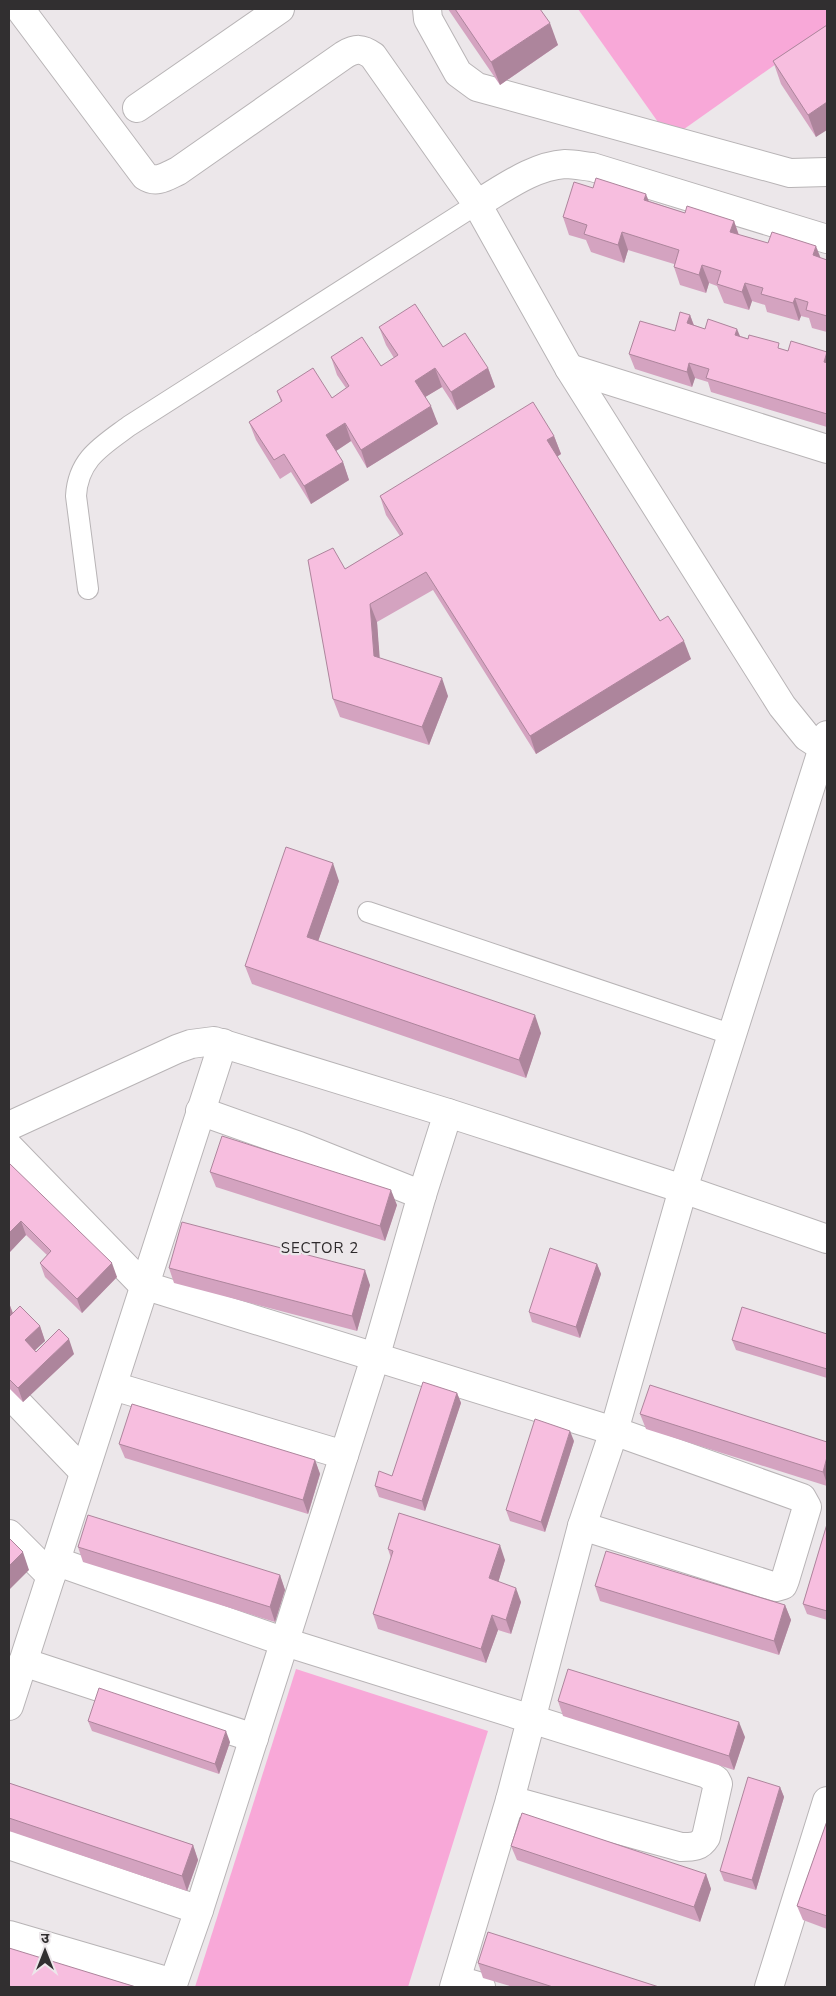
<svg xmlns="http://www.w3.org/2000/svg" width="836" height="1996" font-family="'Nunito Sans','Noto Sans Devanagari',sans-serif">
<rect width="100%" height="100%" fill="#ece7ea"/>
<g fill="#f8a8d8">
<path d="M 578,9 L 827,9 L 827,28 L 670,139 Z"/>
<path d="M 296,1669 L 488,1731 L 408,1987 L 195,1987 Z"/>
</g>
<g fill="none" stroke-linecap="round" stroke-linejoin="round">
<defs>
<g id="lane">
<path d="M 88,589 L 76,496 C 78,459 102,446 129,426 L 477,204"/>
<path d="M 368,912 L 733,1035"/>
</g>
<g id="street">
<path d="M 20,9 L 145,176 C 157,184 167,176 178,171 L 344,55 C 356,48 362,48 373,56 L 477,204 L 569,368 L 782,706 L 807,737 L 827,750"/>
<path d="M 427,9 L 428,19 L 458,73 L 477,87 L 790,173 L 827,172"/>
<path d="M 137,108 L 280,9"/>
<path d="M 477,204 C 503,189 533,166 565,164 C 574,164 583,166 592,167 L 827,239"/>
<path d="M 569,368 L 827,449"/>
<path d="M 200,1111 L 299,1146 L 422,1195"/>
<path d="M 9,1126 L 177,1049 L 191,1044 L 214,1041 L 448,1113 L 683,1189 L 827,1239"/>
<path d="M 9,1147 L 143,1285 L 614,1431 L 802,1498 L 807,1507 L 785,1580 L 783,1585 L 776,1587 L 582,1526"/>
<path d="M 113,1386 L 344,1455"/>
<path d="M 9,1394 L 84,1472"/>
<path d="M 9,1534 L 51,1576"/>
<path d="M 55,1561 L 285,1642 L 707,1774 L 716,1780 L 718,1784 L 706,1837 C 700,1847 693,1847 681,1847 L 510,1800"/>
<path d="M 23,1662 L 254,1738"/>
<path d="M 9,1706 L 223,1043"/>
<path d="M 9,1845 L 199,1910"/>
<path d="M 9,1935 L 173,1983"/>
<path d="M 457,1980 L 481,1987"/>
<path d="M 172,1987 L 199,1910 L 375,1358 L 422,1195 L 448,1113"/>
<path d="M 454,1987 L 510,1800 L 582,1526 L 614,1431 L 683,1189 L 827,735"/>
<path d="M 769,1987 L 827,1801"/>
</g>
</defs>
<use href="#lane" stroke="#b8b4b6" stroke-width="22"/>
<use href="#street" stroke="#b8b4b6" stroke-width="30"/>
<use href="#lane" stroke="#fff" stroke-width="20"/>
<use href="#street" stroke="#fff" stroke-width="28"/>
</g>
<g fill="#d4a3c0">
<path d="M 448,9 L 540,9 L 558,45 L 500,85 Z"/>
<path d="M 827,25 L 816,137 L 781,84 L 773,61 Z"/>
<path d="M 593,188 L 649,201 L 685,213 L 734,221 L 739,235 L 827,260 L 827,332 L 812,328 L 809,318 L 801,316 L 799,321 L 767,312 L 765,305 L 752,301 L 749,310 L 724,303 L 717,286 L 709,283 L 706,293 L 680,285 L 674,267 L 674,264 L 628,250 L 624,263 L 591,252 L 586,240 L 569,235 L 563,217 Z"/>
<path d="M 690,315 L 694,325 L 705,329 L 740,336 L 788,351 L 827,352 L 827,427 L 711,392 L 708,382 L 695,378 L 692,387 L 635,369 L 629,354 L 675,331 Z"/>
<path d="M 379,327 L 443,347 L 488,368 L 495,387 L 457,410 L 442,387 L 425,397 L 438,424 L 367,468 L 351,441 L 336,451 L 343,462 L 349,480 L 311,504 L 291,472 L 280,479 L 256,440 L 249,422 L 281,402 L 277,391 L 332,398 L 346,388 L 337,375 L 331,357 L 381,366 L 394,358 L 386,345 Z"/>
<path d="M 554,436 L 561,454 L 557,456 L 660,621 L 691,659 L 536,754 L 433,590 L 377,622 L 379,658 L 448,696 L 429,745 L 340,717 L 333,699 L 345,569 L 400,536 L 386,515 L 380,496 Z"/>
<path d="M 339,881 L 318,941 L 541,1033 L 526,1078 L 252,984 L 245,966 Z"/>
<path d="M 9,1163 L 117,1277 L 82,1313 L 45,1277 L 40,1263 L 47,1255 L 26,1235 L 9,1253 Z"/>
<path d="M 210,1172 L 397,1205 L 385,1241 L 216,1187 Z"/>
<path d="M 597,1264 L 601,1274 L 580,1338 L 532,1322 L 529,1312 Z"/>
<path d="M 169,1268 L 370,1285 L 357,1331 L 174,1283 Z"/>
<path d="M 9,1303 L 13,1313 L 40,1326 L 45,1341 L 35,1350 L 36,1352 L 74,1354 L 23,1402 L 9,1388 Z"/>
<path d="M 827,1334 L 827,1378 L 736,1350 L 732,1340 Z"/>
<path d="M 457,1393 L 461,1403 L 425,1511 L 379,1497 L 375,1486 L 392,1476 Z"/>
<path d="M 640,1414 L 827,1442 L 827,1486 L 646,1429 Z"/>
<path d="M 574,1441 L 545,1532 L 510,1521 L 506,1510 Z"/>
<path d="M 119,1444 L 315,1460 L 320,1474 L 308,1514 L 125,1458 Z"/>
<path d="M 827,1524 L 827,1620 L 807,1614 L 803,1604 Z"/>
<path d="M 78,1547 L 280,1575 L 285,1590 L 275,1622 L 83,1562 Z"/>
<path d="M 388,1549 L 505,1560 L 498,1582 L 521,1602 L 511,1634 L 498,1630 L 486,1663 L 378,1629 L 373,1614 L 391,1558 Z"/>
<path d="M 595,1586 L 785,1605 L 791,1620 L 779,1655 L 600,1601 Z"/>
<path d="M 558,1701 L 745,1737 L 734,1770 L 563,1716 Z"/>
<path d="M 88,1721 L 230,1742 L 219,1774 L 92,1731 Z"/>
<path d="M 9,1783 L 193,1845 L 198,1860 L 187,1891 L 9,1831 Z"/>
<path d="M 780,1787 L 784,1797 L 756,1890 L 724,1881 L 720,1871 Z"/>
<path d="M 827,1821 L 827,1929 L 803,1920 L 797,1906 Z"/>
<path d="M 511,1846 L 706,1874 L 711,1889 L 700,1922 L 517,1860 Z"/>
<path d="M 478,1963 L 659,1987 L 513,1987 L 483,1978 Z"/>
</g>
<g fill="#ad859c">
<path d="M 550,23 L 558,45 L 500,85 L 491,62 Z"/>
<path d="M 827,102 L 827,130 L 816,137 L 808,115 Z"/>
<path d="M 646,194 L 653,212 L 644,200 Z"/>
<path d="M 734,221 L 740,239 L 730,232 Z"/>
<path d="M 622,232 L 628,250 L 624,263 L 618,245 Z"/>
<path d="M 816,246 L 823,264 L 813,255 Z"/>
<path d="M 702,265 L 709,283 L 706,293 L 699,275 Z"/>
<path d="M 745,283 L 752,301 L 749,310 L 742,292 Z"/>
<path d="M 795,298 L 801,316 L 799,321 L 793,303 Z"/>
<path d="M 690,315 L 695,329 L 687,323 Z"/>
<path d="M 737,329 L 743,343 L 735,335 Z"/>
<path d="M 827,352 L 827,370 L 824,362 Z"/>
<path d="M 689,363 L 695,378 L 692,387 L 687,372 Z"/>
<path d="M 435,368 L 442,387 L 422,399 L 415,381 Z"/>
<path d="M 488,368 L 495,387 L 457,410 L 451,392 Z"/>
<path d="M 431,406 L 438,424 L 367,468 L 361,450 Z"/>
<path d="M 345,423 L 351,441 L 333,453 L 326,435 Z"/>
<path d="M 554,436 L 561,454 L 554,459 L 547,440 Z"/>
<path d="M 343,462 L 349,480 L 311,504 L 304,486 Z"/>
<path d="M 370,604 L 377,622 L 381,674 L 374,656 Z"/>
<path d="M 684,641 L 691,659 L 536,754 L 530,736 Z"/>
<path d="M 442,678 L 448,696 L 429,745 L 422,727 Z"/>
<path d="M 333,863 L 339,881 L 313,956 L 307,937 Z"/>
<path d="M 535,1015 L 541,1033 L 526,1078 L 519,1060 Z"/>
<path d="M 391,1190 L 397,1205 L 385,1241 L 380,1226 Z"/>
<path d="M 21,1221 L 26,1235 L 9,1253 L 9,1233 Z"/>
<path d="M 112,1263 L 117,1277 L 82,1313 L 77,1299 Z"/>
<path d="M 597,1264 L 601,1274 L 580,1338 L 576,1327 Z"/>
<path d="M 365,1270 L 370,1285 L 357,1331 L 352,1316 Z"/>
<path d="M 9,1303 L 13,1314 L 9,1318 Z"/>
<path d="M 40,1326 L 45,1341 L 30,1355 L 25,1340 Z"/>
<path d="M 69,1339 L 74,1354 L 23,1402 L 18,1388 Z"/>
<path d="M 457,1393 L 461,1403 L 425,1511 L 422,1501 Z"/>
<path d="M 570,1431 L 574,1441 L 545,1532 L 541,1522 Z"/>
<path d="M 827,1457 L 827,1484 L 823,1472 Z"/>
<path d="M 315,1460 L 320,1474 L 308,1514 L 303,1500 Z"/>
<path d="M 500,1545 L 505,1560 L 495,1593 L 489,1578 Z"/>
<path d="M 23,1552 L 29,1570 L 9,1590 L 9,1566 Z"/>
<path d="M 280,1575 L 285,1590 L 275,1622 L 270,1607 Z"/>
<path d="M 516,1588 L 521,1602 L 511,1634 L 506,1620 Z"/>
<path d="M 785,1605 L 791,1620 L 779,1655 L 774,1641 Z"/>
<path d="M 492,1615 L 498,1630 L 486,1663 L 481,1649 Z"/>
<path d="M 739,1722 L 745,1737 L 734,1770 L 729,1756 Z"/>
<path d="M 226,1731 L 230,1742 L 219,1774 L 215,1764 Z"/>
<path d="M 780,1787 L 784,1797 L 756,1890 L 752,1880 Z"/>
<path d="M 193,1845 L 198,1860 L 187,1891 L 182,1876 Z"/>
<path d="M 706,1874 L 711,1889 L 700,1922 L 694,1907 Z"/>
</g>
<g fill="#f7bedf" stroke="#ad859c">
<path d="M 455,9 L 540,9 L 550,23 L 491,62 Z"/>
<path d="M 827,25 L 827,102 L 808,115 L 773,61 Z"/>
<path d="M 596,178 L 646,194 L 644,200 L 685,213 L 687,206 L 734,221 L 730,232 L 768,243 L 772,232 L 816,246 L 813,255 L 827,260 L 827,316 L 806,310 L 808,302 L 795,298 L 793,303 L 761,294 L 763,288 L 745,283 L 742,292 L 717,284 L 721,271 L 702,265 L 699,275 L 674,267 L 679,250 L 622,232 L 618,245 L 584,234 L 587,225 L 563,217 L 574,182 L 593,188 Z"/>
<path d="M 415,304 L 443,347 L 465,333 L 488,368 L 451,392 L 435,368 L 415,381 L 431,406 L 361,450 L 345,423 L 326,435 L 343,462 L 304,486 L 284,454 L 274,460 L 249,422 L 282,401 L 277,391 L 313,368 L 332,398 L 349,386 L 331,357 L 362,337 L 381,366 L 398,355 L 379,327 Z"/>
<path d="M 680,312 L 690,315 L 687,323 L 705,329 L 708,319 L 737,329 L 735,335 L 748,339 L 749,335 L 779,343 L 778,348 L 788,351 L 791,341 L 827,352 L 824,362 L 827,363 L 827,414 L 706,378 L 709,369 L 689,363 L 687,372 L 629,354 L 640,321 L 675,331 Z"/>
<path d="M 533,402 L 554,436 L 547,440 L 660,621 L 668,616 L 684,641 L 530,736 L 426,572 L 370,604 L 374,656 L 442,678 L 422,727 L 333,699 L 308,560 L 333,548 L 345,569 L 403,534 L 380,496 Z"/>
<path d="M 286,847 L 333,863 L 307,937 L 535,1015 L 519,1060 L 245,966 Z"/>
<path d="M 222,1136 L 391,1190 L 380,1226 L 210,1172 Z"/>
<path d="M 9,1163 L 112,1263 L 77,1299 L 40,1263 L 51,1251 L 21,1221 L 9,1233 Z"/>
<path d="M 182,1222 L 365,1270 L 352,1316 L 169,1268 Z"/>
<path d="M 550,1248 L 597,1264 L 576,1327 L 529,1312 Z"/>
<path d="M 20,1306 L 40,1326 L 25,1340 L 36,1352 L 59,1329 L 69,1339 L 18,1388 L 9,1379 L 9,1317 Z"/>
<path d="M 742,1307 L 827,1334 L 827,1369 L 732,1340 Z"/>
<path d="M 423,1382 L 457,1393 L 422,1501 L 375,1486 L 379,1471 L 392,1476 Z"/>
<path d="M 650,1385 L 827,1442 L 827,1457 L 823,1472 L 640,1414 Z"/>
<path d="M 132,1404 L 315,1460 L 303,1500 L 119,1444 Z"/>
<path d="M 535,1419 L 570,1431 L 541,1522 L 506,1510 Z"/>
<path d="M 399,1513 L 500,1545 L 489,1578 L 516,1588 L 506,1620 L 492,1615 L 481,1649 L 373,1614 L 393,1551 L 388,1549 Z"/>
<path d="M 88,1515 L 280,1575 L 270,1607 L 78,1547 Z"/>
<path d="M 827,1524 L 827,1611 L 803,1604 Z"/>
<path d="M 9,1538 L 23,1552 L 9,1566 Z"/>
<path d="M 606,1551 L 785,1605 L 774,1641 L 595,1586 Z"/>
<path d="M 568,1669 L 739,1722 L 729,1756 L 558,1701 Z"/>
<path d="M 99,1688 L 226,1731 L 215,1764 L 88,1721 Z"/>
<path d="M 748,1777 L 780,1787 L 752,1880 L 720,1871 Z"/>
<path d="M 9,1783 L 193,1845 L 182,1876 L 9,1818 Z"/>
<path d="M 522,1813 L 706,1874 L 694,1907 L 511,1846 Z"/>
<path d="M 827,1821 L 827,1916 L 797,1906 Z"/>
<path d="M 488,1932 L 659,1987 L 553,1987 L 478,1963 Z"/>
<path d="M 9,1948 L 136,1987 L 13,1987 L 9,1986 Z"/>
</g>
<g text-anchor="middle" stroke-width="4.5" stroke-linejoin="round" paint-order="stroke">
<g font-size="15" letter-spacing="1" fill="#2d292b" stroke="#ece7ea">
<text x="320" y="1253">SECTOR 2</text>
</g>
</g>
<rect width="836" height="1996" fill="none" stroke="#312f30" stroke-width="20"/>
<g transform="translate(45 1951)" stroke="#ece7ea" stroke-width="4" paint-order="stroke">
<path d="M0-4L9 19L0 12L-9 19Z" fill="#312f30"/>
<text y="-8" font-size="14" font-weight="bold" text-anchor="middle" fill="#312f30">उ</text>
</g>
</svg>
